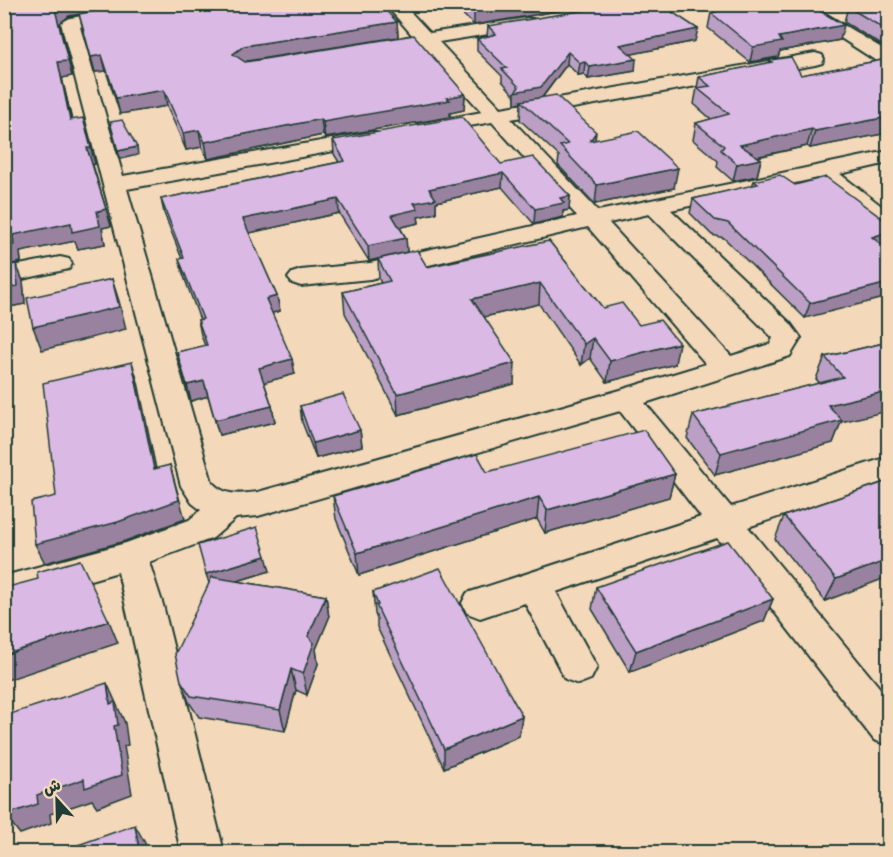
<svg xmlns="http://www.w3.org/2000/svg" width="893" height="857" font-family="'Shantell Sans','Playpen Sans Arabic',sans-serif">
<rect width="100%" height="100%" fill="#f3d8ba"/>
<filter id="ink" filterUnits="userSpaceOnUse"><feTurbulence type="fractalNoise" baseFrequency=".0167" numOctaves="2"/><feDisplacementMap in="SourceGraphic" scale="12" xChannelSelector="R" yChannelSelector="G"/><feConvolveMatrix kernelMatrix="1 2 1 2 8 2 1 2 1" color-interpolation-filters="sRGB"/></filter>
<g filter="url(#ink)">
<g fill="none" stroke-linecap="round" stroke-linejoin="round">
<defs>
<g id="street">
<path d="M 156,4 L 199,4 L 191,9 L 80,27 L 123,176 L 372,132 L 379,134 L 382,138 L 379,142 L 372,144 L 127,189 L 212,482 C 225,497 240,494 258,492 L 617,391 L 706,364 L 588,227 L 370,279 L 301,286 L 292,283 L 288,278 L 292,273 L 301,270 L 370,263 L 577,216 L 492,122 L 425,134 L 418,132 L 415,128 L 418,124 L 482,112 L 421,45 L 402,46 L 399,42 L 402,38 L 413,36 L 385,4 L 403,4 L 430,33 L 527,18 L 533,19 L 536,23 L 533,27 L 527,28 L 439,42 L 501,108 L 815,53 L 822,55 L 824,59 L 822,63 L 815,65 L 511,119 L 598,211 L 888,151 L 888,163 L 840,174 L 888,211 L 888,229 L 880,227 L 818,178 L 671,210 L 790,323 L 801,338 L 790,356 L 645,403 L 731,507 L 888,457 L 888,480 L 748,527 L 888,698 L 888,745 L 874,740 L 717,538 L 556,592 L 597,667 L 591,679 L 578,684 L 565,679 L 525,603 L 480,618 L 467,613 L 462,603 L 467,593 L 701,517 L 620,411 L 258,516 L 236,518 L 213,538 L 149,562 L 163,605 L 224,852 L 181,852 L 118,572 L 4,605 L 4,576 L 126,543 L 189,520 L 201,510 L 192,503 L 181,486 L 61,23 L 70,18 ZM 649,214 L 773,338 L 770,344 L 731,356 L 609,223 Z"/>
<path d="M 658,4 L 687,4 L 688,6 L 680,11 L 660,8 Z"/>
<path d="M 788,4 L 809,4 L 888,52 L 888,65 L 881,64 Z"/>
<path d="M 60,257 L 69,259 L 72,264 L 69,269 L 4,283 L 4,268 Z"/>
</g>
</defs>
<use href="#street" stroke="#1f3d34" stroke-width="4"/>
<use href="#street" fill="#f3d8ba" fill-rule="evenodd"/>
</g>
<g fill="#bb9fc4" stroke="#1f3d34" stroke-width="1.5">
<path d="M 4,4 L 397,22 L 398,37 L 246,62 L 465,94 L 464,110 L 450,113 L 450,117 L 325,138 L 323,135 L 208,159 L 202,147 L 186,150 L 167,106 L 120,114 L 106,71 L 95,72 L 79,14 L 69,16 L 59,24 L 72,76 L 62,78 L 72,120 L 95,164 L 93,165 L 111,226 L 102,228 L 105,244 L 78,249 L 75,241 L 20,252 L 21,262 L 13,264 L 16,264 L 23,281 L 25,304 L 4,308 Z"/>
<path d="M 431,4 L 599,4 L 474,25 L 454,6 L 435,9 Z"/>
<path d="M 718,4 L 808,4 L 840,40 L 780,51 L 778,57 L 750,62 L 708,28 L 711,13 L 726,10 Z"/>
<path d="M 888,4 L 888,49 L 844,22 L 848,7 Z"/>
<path d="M 488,26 L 695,41 L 631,54 L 635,71 L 588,79 L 584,74 L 578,75 L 567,64 L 542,98 L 595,140 L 674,188 L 595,204 L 558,165 L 559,156 L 520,120 L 521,103 L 515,104 L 515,96 L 502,81 L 502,76 L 477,51 L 477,39 L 487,36 Z"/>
<path d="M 888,59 L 888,133 L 810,148 L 807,146 L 758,157 L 761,159 L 757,176 L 733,181 L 717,167 L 718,161 L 693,140 L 696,123 L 711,119 L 694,104 L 699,77 L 769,63 L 770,60 L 801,75 Z"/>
<path d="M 333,140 L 501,164 L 570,196 L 569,210 L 563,211 L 563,217 L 534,224 L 502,187 L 436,202 L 436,213 L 418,217 L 419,223 L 400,227 L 406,238 L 407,252 L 427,267 L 549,241 L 603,308 L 639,325 L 675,364 L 607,382 L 590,358 L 581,365 L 539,304 L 484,317 L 514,384 L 398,415 L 345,313 L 343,292 L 381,283 L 379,279 L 378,259 L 394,255 L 369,261 L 339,213 L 249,233 L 277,296 L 280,311 L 272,313 L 295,374 L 264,382 L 272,406 L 275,422 L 219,435 L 208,396 L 191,401 L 177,352 L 205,346 L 201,335 L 198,320 L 200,320 L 183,274 L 179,259 L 182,259 L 164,213 L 161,199 L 339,162 L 334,154 Z"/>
<path d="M 754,181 L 885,247 L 805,318 L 724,238 L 712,235 L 690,213 L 693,199 L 752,186 Z"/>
<path d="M 888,342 L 841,422 L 833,443 L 715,475 L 687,438 L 693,415 L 820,383 L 816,379 L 825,357 Z"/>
<path d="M 300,406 L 360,430 L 362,446 L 316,458 L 302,422 Z"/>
<path d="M 487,472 L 675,474 L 669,497 L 545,533 L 537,519 L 359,575 L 336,519 L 333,496 Z"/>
<path d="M 888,481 L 825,601 L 775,539 L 784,516 Z"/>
<path d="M 270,571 L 237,581 L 326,596 L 329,618 L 316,649 L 318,664 L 307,695 L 296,690 L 285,731 L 199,717 L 189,702 L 181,681 L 209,583 Z"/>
<path d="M 596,587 L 773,599 L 764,621 L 630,672 L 592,609 Z"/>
<path d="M 373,592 L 522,716 L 519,736 L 444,768 L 377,627 L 377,619 L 375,614 Z"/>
</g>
<g fill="#9982a0" stroke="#1f3d34" stroke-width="1.5">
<path d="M 61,4 L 139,4 L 69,16 L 59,24 L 72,76 L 62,78 L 75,136 L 70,120 L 58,62 L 55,9 Z"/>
<path d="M 435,4 L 454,4 L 454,6 L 435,9 Z"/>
<path d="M 509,4 L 599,4 L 474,25 L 474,10 Z"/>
<path d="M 397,22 L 398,37 L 247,61 L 236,70 L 233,54 L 244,46 Z"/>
<path d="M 844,25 L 840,40 L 780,51 L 778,57 L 750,62 L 753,47 L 779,37 Z"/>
<path d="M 698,29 L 695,41 L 618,57 L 620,45 Z"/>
<path d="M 568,52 L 567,64 L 540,100 L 521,101 L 521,103 L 515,104 L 515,92 Z"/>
<path d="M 102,55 L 106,71 L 95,72 L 91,57 Z"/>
<path d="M 636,59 L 635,71 L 588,79 L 590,67 Z"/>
<path d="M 585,62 L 584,74 L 578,75 L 580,63 Z"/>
<path d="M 164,90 L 167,106 L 120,114 L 116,98 Z"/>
<path d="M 465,94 L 464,110 L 450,113 L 450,117 L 325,138 L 323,122 Z"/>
<path d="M 888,117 L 888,133 L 810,148 L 815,131 Z"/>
<path d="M 83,118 L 87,134 L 95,164 L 92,165 L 87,148 Z"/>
<path d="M 321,119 L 323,135 L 208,159 L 205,142 Z"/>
<path d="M 812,129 L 807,146 L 736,161 L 740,145 Z"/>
<path d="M 199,130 L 202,147 L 186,150 L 183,133 Z"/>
<path d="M 596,132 L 594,151 L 590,141 Z"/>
<path d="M 137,147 L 138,155 L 120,159 L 118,151 Z"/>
<path d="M 761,159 L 757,176 L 733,181 L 737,164 Z"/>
<path d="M 678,168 L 674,188 L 595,204 L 597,185 Z"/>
<path d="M 503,173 L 502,187 L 436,202 L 436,213 L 418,217 L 419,223 L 393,229 L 392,215 L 414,203 L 429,189 Z"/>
<path d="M 570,196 L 569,210 L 563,211 L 563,217 L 534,224 L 535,209 L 560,198 Z"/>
<path d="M 338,199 L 339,213 L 245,234 L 243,219 Z"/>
<path d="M 106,209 L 111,226 L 102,228 L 105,244 L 78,249 L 75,241 L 20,252 L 21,262 L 4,266 L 4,247 L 13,235 Z"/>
<path d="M 888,232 L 888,245 L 866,252 L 872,237 Z"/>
<path d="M 406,238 L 407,252 L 369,261 L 368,246 Z"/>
<path d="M 16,264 L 23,281 L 25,304 L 4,308 L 4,289 Z"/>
<path d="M 112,279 L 119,301 L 126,329 L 42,350 L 33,327 Z"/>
<path d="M 540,283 L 539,304 L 471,320 L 472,299 Z"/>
<path d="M 888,283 L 888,297 L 805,318 L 810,303 Z"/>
<path d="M 277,296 L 280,311 L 269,314 L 266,299 Z"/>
<path d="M 593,338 L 590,358 L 581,365 L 584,344 Z"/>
<path d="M 679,343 L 675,364 L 607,382 L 610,361 Z"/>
<path d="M 292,359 L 295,374 L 262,383 L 259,368 Z"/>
<path d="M 132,362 L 138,382 L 160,488 L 154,469 Z"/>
<path d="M 515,363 L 514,384 L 398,415 L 397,394 Z"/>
<path d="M 204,381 L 208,396 L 191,401 L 187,385 Z"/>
<path d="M 888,391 L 888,411 L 841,422 L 833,443 L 715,475 L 721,453 L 828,405 Z"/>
<path d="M 272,406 L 275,422 L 219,435 L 215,420 Z"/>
<path d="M 360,430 L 362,446 L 316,458 L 313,443 Z"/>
<path d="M 170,465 L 185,519 L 125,541 L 45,563 L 35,544 Z"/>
<path d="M 675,474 L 669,497 L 545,533 L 547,510 Z"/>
<path d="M 539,497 L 537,519 L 359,575 L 357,553 Z"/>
<path d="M 266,556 L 270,571 L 211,589 L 206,574 Z"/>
<path d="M 888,560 L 888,577 L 825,601 L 836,579 Z"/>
<path d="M 326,596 L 329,618 L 316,649 L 318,664 L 307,695 L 303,674 L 308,636 Z"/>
<path d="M 773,599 L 764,621 L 630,672 L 636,651 Z"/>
<path d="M 109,621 L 118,643 L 4,681 L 4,655 Z"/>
<path d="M 291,669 L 296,690 L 285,731 L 280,710 Z"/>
<path d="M 107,683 L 125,723 L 128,745 L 124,746 L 132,794 L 97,807 L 92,800 L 50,814 L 51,823 L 20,834 L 5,815 L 37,795 L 110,704 Z"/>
<path d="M 522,716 L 519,736 L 444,768 L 444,749 Z"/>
<path d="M 135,825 L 145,843 L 147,852 L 140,852 L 139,851 Z"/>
</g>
<g fill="#dab9e4" stroke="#1f3d34" stroke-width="1.5">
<path d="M 4,4 L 61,4 L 55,9 L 68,61 L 58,62 L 70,120 L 83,118 L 91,148 L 87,148 L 106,209 L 97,211 L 100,226 L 72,232 L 71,223 L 13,235 L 14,245 L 4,247 Z"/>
<path d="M 139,4 L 380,4 L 397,22 L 244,46 L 233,54 L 245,62 L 414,35 L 465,94 L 447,98 L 450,100 L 323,122 L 321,119 L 205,142 L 199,130 L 183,133 L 164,90 L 116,98 L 102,55 L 91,57 L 79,14 Z"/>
<path d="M 468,4 L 509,4 L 474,10 Z"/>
<path d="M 623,4 L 660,4 L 698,29 L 620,45 L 636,59 L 590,67 L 585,62 L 580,63 L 568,52 L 541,87 L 515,92 L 519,87 L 502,69 L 507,68 L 477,39 L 496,34 L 488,26 Z"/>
<path d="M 744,4 L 808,4 L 844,25 L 779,37 L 782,42 L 753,47 L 711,13 L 745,5 Z"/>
<path d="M 861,4 L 888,4 L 888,31 L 848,7 Z"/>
<path d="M 791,57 L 801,75 L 888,59 L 888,117 L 815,131 L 812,129 L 740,145 L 761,159 L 737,164 L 721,150 L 724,146 L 696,123 L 729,114 L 697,88 L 710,86 L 699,77 L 772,62 L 770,60 Z"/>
<path d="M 556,95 L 596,132 L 590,141 L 638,131 L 678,168 L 597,185 L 560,146 L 568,144 L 521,101 Z"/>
<path d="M 462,117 L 501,164 L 533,157 L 570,196 L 560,198 L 564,203 L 535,209 L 503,173 L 429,189 L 436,199 L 414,203 L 418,209 L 392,215 L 406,238 L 368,246 L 338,199 L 243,219 L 277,296 L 266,299 L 292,359 L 259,368 L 272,406 L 215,420 L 204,381 L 187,385 L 177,352 L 207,345 L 198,320 L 203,319 L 179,259 L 184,258 L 161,199 L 345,161 L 333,140 Z"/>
<path d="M 122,120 L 137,147 L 118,151 L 110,122 Z"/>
<path d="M 780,175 L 795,185 L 826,177 L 888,223 L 888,232 L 872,237 L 888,250 L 888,283 L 810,303 L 728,223 L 715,220 L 693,199 L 758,184 L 754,181 Z"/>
<path d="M 549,241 L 603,308 L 622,303 L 639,325 L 660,320 L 679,343 L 610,361 L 593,338 L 584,344 L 540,283 L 472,299 L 515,363 L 397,394 L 343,292 L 390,281 L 378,259 L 417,250 L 427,267 Z"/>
<path d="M 16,264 L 18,286 L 4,289 L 4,266 Z"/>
<path d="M 112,279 L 119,307 L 33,327 L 27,298 Z"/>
<path d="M 888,342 L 888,391 L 828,405 L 842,420 L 721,453 L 693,415 L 843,377 L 825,357 Z"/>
<path d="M 132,362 L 154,469 L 170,465 L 179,500 L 118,522 L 35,544 L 31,502 L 56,496 L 43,383 Z"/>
<path d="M 343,394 L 360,430 L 313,443 L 300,406 Z"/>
<path d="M 644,430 L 675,474 L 547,510 L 539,497 L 357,553 L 333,496 L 477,454 L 487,472 Z"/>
<path d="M 888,481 L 888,560 L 836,579 L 784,516 Z"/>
<path d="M 257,527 L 266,556 L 206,574 L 198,545 Z"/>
<path d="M 728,541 L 773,599 L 636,651 L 596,587 Z"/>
<path d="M 80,560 L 109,621 L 4,655 L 4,588 L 38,579 L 37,572 Z"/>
<path d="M 440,568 L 522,716 L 444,749 L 376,605 L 378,605 L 373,592 Z"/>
<path d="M 212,577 L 326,596 L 308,636 L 314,643 L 303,674 L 291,669 L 280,710 L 191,696 L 181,681 L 175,654 Z"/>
<path d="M 107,683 L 110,704 L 115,702 L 118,725 L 114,726 L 122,775 L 85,788 L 84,779 L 37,795 L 38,804 L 5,815 L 4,716 Z"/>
<path d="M 135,825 L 139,851 L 144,849 L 144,852 L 58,852 Z"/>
</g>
</g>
<rect width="893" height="857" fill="none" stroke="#f3d8ba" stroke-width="24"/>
<rect x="12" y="12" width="869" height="833" fill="none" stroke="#1f3d34" stroke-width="2" filter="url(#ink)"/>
<g transform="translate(57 800) rotate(338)" stroke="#f3d8ba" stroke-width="4.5" paint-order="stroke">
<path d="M0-4.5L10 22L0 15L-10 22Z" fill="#1f3d34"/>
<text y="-9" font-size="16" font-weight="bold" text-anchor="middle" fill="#1f3d34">ش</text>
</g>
</svg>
